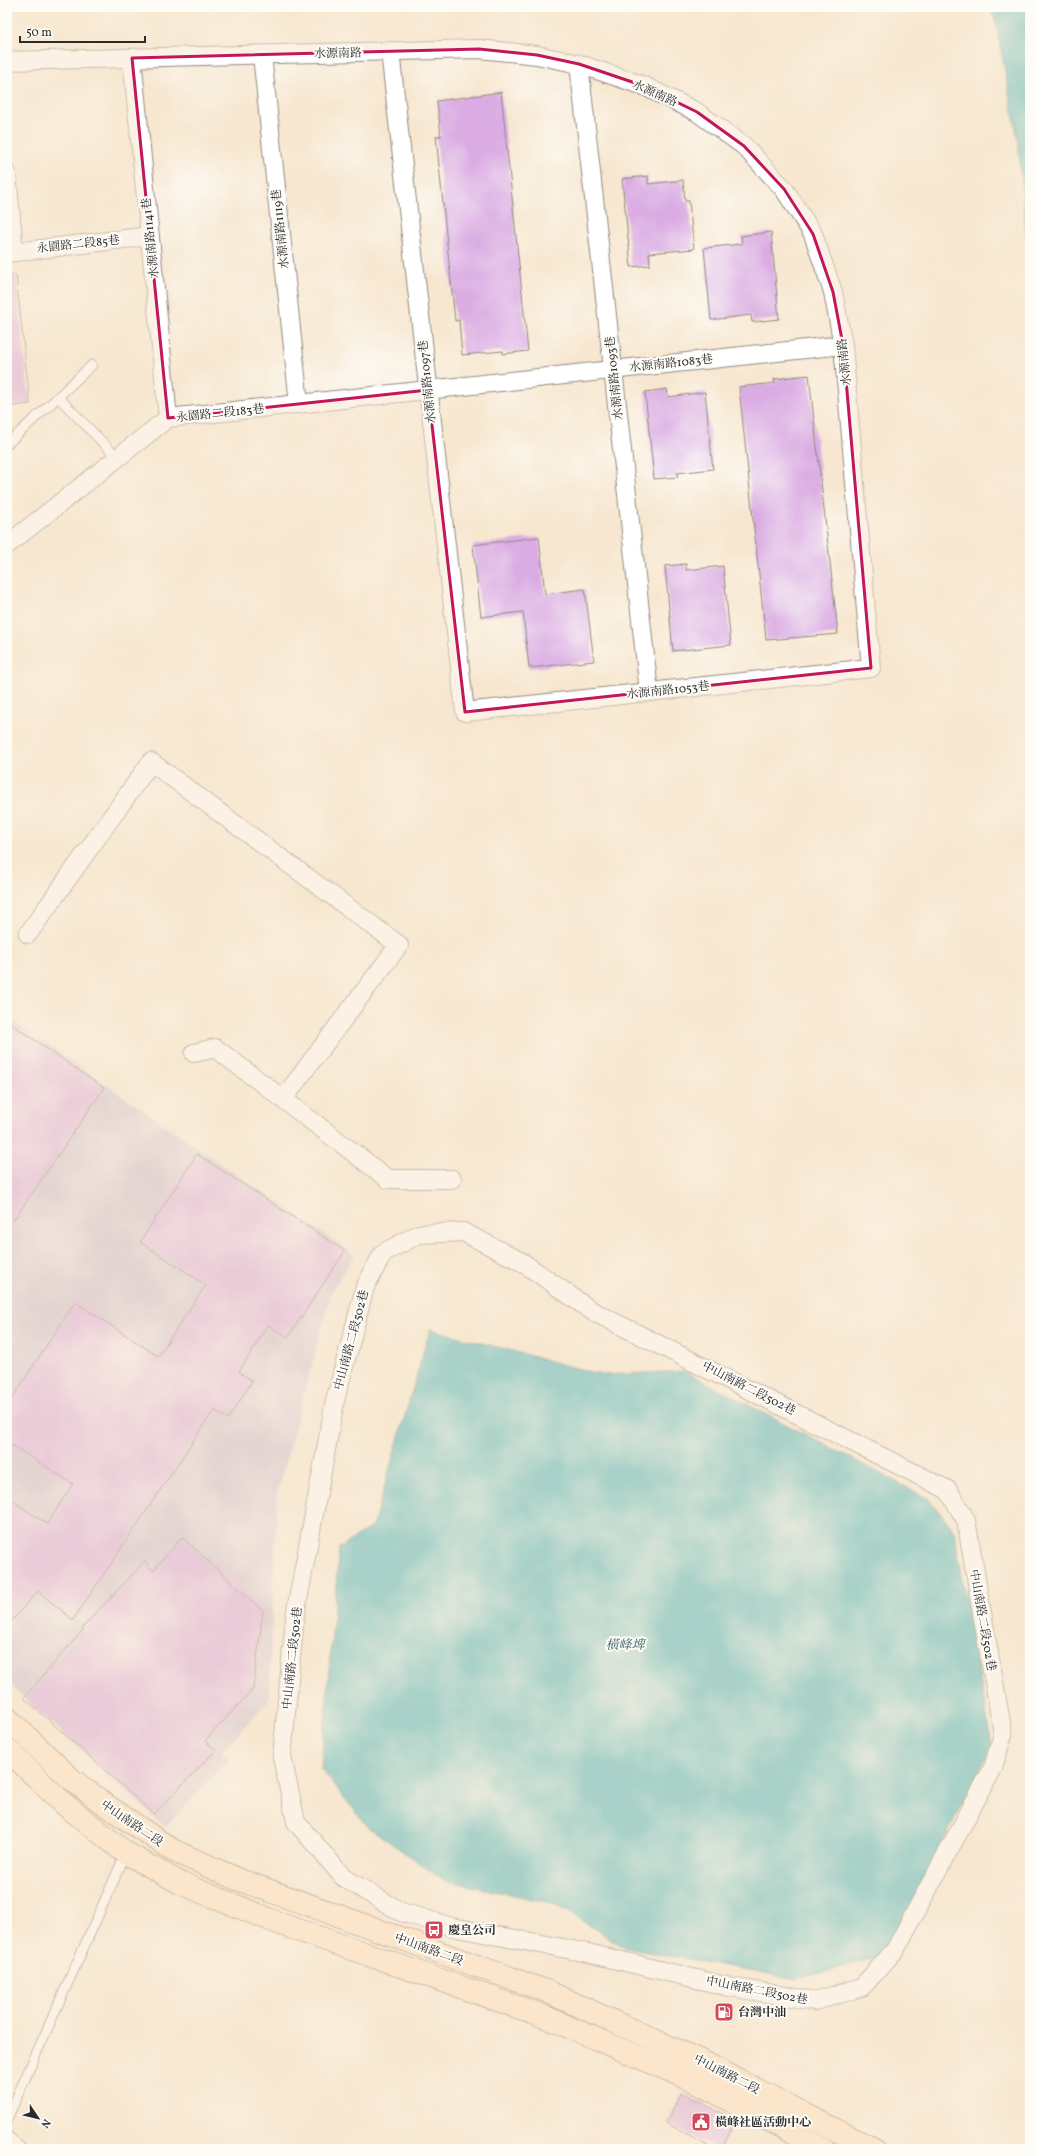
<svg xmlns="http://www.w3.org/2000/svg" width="1037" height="2156" font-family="Vollkorn,'Noto Serif TC',serif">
<rect width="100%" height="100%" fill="#fdfcf7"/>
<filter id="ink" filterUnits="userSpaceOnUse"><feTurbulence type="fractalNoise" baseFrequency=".025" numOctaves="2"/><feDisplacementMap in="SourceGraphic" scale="8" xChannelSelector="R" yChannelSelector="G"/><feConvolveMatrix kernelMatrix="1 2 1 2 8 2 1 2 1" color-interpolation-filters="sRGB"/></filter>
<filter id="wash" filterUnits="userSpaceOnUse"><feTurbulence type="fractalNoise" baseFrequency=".012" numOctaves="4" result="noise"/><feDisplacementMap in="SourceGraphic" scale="16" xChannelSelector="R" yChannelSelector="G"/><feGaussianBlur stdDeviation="0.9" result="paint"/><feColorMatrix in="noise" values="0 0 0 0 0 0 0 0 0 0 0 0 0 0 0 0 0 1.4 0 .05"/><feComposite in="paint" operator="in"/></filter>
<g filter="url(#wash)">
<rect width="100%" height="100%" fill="#f7e7d0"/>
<path fill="#ccbed3" d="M 7,1017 L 355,1255 L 332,1290 L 277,1493 L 269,1700 L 221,1752 L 230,1760 L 165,1827 L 7,1682 Z"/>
<g fill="#48b7c0" stroke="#3a7176">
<path d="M 988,7 L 1030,7 L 1030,280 L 1018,140 L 995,19 Z"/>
<path d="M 430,1329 L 602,1375 L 684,1371 L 929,1499 L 954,1530 L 992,1747 L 884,1956 L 797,1979 L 625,1948 L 555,1904 L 443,1880 L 367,1826 L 321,1769 L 339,1548 L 373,1526 Z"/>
</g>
<g id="blocks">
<g fill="#daace3">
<path d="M 501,92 L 528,351 L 503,354 L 503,351 L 462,355 L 459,320 L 455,321 L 436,136 L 441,136 L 437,101 Z"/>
<path d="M 648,176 L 648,184 L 683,180 L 685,201 L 689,201 L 694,249 L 649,253 L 650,265 L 631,267 L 622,179 Z"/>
<path d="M 771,232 L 779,319 L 752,322 L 751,315 L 711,320 L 704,248 L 742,244 L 741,236 Z"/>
<path d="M 7,275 L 16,275 L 30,404 L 7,407 Z"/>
<path d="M 809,375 L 838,634 L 766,640 L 739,387 L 775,383 L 774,379 Z"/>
<path d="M 667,389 L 668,397 L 705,392 L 713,469 L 677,473 L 678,477 L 654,479 L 645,392 Z"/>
<path d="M 539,537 L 545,594 L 585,589 L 594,661 L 529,668 L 523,612 L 481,617 L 473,545 Z"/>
<path d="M 686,564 L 686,570 L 723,566 L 731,645 L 673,651 L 665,566 Z"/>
<path d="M 7,1021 L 104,1088 L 7,1230 Z"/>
<path d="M 197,1154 L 345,1251 L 288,1337 L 268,1325 L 239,1372 L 252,1381 L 228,1419 L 214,1410 L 73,1620 L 38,1591 L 7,1626 L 7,1497 L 47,1524 L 73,1484 L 7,1442 L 7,1406 L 75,1302 L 158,1356 L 206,1285 L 140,1242 Z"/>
<path d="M 182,1537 L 263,1611 L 253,1689 L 205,1741 L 216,1750 L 154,1814 L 24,1698 L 83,1630 L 82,1628 L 145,1561 L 153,1571 Z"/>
<path d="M 682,2093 L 736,2120 L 721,2149 L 716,2149 L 666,2123 Z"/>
</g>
</g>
</g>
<g filter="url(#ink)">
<use href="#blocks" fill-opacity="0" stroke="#91897e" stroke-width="1"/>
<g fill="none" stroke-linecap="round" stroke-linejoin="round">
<defs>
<g id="service">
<path d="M 58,397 L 92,365"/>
<path d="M 7,444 L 58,397 L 117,457"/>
<path d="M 7,2119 L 126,1853"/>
<path d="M 7,2135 L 22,2149"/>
</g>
<g id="minor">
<path d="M 262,55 L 299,404"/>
<path d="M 132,58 L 168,418"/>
<path d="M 7,61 L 479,49 L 537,55 L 579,64 L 644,86 L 697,112 L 744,146 L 784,189 L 813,234 L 833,292 L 843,345 L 871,668 L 465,712 L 390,51"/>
<path d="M 579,64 L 649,692"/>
<path d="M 7,173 L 14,252"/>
<path d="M 7,253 L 150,236"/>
<path d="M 7,545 L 168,418 L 843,345"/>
<path d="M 28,934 L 151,762 L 399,945 L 283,1099 L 215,1048 L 194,1053"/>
<path d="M 283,1099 L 388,1179 L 452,1179"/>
<path d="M 463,1232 L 522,1262 L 592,1311 L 948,1490 L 966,1520 L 1003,1734 L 993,1768 L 895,1950 L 862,1987 L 815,2001 L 730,1987 L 588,1953 L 452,1927 L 401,1912 L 344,1878 L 296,1822 L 282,1757 L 295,1616 L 335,1401 L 365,1287 L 383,1253 L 419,1234 Z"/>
</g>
<g id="secondary">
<path d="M 7,1718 L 70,1778 L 103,1803 L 172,1850 L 237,1879 L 546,1991 L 705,2063 L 873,2149"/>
<path d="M 7,1749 L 64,1804 L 126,1853 L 180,1883 L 278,1923 L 543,2016 L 694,2081 L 824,2149"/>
</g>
</defs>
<use href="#service" stroke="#91897e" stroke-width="11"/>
<use href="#minor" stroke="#91897e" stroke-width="20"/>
<use href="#secondary" stroke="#91897e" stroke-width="24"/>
<use href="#service" stroke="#fff" stroke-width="9"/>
<use href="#minor" stroke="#fff" stroke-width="18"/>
<use href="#secondary" stroke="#ffe4c6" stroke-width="22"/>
</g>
</g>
<path d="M0 0H1037V2156H0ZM 479,49 L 537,55 L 579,64 L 644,86 L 697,112 L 744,146 L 784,189 L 813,234 L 833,292 L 843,345 L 871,668 L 465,712 L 428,390 L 168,418 L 132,58 Z" fill="#f7e7d0" fill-opacity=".55" fill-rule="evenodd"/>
<path fill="none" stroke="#c2185b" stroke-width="3" stroke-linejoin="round" d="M 479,49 L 537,55 L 579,64 L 644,86 L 697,112 L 744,146 L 784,189 L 813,234 L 833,292 L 843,345 L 871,668 L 465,712 L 428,390 L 168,418 L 132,58 Z"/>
<defs>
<symbol id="bus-square" viewBox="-11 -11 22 22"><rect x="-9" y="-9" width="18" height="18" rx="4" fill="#d1495b" stroke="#fdfcf7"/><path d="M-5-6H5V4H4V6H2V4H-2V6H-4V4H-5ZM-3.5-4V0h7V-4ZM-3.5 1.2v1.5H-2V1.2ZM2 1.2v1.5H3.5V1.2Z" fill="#fff"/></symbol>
<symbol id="fuel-square" viewBox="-11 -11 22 22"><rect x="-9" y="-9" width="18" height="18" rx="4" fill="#d1495b" stroke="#fdfcf7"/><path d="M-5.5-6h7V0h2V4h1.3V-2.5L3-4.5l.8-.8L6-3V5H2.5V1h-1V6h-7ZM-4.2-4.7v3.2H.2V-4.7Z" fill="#fff"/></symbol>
<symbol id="civic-square" viewBox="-11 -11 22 22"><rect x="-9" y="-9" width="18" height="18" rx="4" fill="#d1495b" stroke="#fdfcf7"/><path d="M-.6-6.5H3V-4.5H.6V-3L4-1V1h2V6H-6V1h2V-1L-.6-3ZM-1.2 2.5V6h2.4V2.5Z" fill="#fff"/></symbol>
</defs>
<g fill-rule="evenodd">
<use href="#bus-square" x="423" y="1919" width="22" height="22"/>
<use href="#fuel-square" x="713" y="2001" width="22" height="22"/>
<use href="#civic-square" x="690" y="2111" width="22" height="22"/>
</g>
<g text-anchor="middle" stroke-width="4" stroke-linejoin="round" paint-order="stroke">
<g font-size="12" fill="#2b2b2b" stroke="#fdfcf7">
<text transform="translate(338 53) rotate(-1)" y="4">水源南路</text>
<text transform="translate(655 93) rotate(24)" y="4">水源南路</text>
<text transform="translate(280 229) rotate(-96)" y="4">水源南路1119巷</text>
<text transform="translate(150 238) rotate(-96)" y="4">水源南路1141巷</text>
<text transform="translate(78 244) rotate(-6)" y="4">永園路二段85巷</text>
<text transform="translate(844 362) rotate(-96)" y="4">水源南路</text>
<text transform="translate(671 363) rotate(-6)" y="4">水源南路1083巷</text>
<text transform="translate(614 378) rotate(-96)" y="4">水源南路1093巷</text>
<text transform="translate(427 382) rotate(-96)" y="4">水源南路1097巷</text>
<text transform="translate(220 413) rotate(-6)" y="4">永園路二段183巷</text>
<text transform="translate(668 690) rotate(-6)" y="4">水源南路1053巷</text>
<text transform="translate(351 1340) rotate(-75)" y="4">中山南路二段502巷</text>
<text transform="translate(749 1388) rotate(27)" y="4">中山南路二段502巷</text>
<text transform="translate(983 1620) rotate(80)" y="4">中山南路二段502巷</text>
<text transform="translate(292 1658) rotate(-84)" y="4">中山南路二段502巷</text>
<text transform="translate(132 1823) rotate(34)" y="4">中山南路二段</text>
<text transform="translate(429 1949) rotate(20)" y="4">中山南路二段</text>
<text transform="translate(757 1990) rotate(11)" y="4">中山南路二段502巷</text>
<text transform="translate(727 2074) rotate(27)" y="4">中山南路二段</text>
</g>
<g font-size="12" font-weight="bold" fill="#2b2b2b" stroke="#fdfcf7" text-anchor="start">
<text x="448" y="1934">慶皇公司</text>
<text x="738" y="2016">台灣中油</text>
<text x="715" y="2126">橫峰社區活動中心</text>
</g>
<g font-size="13" font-style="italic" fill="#376367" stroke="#fdfcf7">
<text x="625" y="1649">橫峰埤</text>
</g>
</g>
<rect width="1037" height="2156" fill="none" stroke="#fdfcf7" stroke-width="24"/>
<g transform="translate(38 2118) rotate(125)" stroke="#fdfcf7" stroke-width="3" paint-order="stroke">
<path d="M0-3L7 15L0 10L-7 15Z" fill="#2b2b2b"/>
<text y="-6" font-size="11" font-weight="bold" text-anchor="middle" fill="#2b2b2b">N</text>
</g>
<path d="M20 36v6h125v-6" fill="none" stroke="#2b2b2b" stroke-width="2"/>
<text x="26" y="36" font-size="12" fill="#2b2b2b" stroke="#fdfcf7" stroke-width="3" paint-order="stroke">50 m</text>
</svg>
